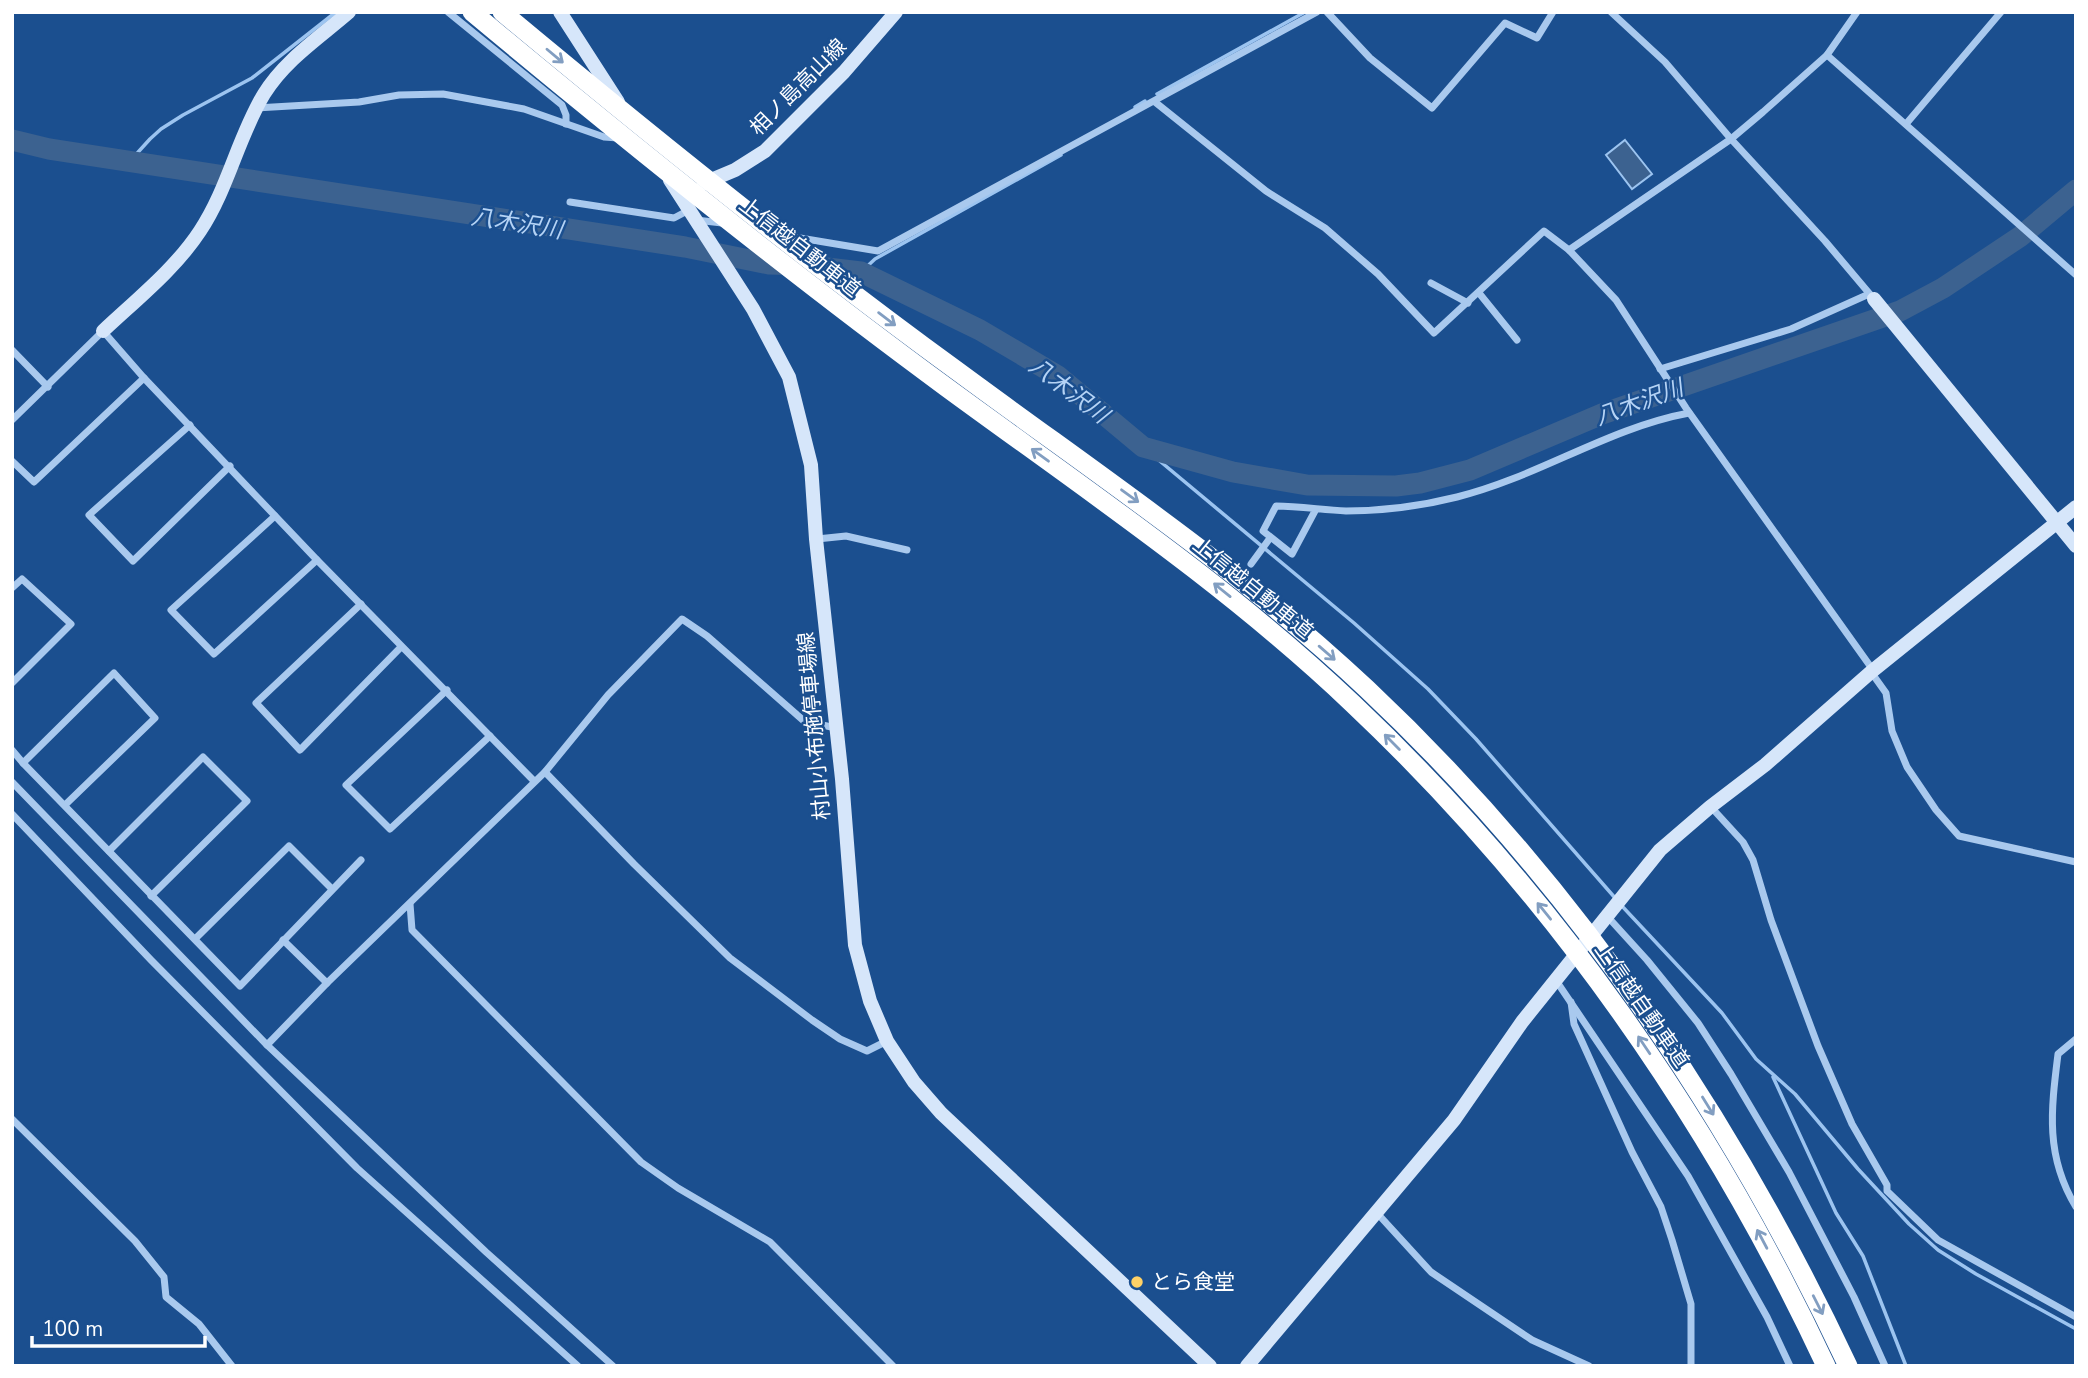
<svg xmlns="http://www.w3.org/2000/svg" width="2088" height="1378" font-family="'Nunito Sans','Noto Sans JP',sans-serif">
<rect width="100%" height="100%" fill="#1b4f8f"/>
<path fill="#3c6290" stroke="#9cc4f0" stroke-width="2" d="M 1625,140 L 1652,174 L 1632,189 L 1606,155 Z"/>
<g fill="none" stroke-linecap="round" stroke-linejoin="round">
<g stroke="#9cc4f0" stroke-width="3.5">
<path d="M 1157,94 L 1305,12"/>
<path d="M 1135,107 L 1145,101"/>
<path d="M 130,161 L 150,139 L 161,129 L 183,115 L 252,78 L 336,12"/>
<path d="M 861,272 L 875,259 L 1061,155"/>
<path d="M 1143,447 L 1354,623 L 1428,689 L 1476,739 L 1616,899"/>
<path d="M 1621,905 L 1722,1013 L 1756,1059 L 1795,1094 L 1858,1169 L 1909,1224 L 1938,1250 L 1976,1274 L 2076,1329"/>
<path d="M 1773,1077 L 1836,1213 L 1863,1256 L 1906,1366"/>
</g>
<path stroke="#3c6290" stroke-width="21" d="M 12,140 L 49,149 L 685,247 L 769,264 L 802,265 L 861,272 L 980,330 L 1058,376 L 1143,447 L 1233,472 L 1307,485 L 1396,486 L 1420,483 L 1470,470 L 1602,414 L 1900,311 L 1943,288 L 2021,236 L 2076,190"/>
<g stroke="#a9c9ee" stroke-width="7">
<path d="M 448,12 L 562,105 L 566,115 L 566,124"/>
<path d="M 1327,12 L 1370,58 L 1432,108 L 1505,23 L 1537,38 L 1553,12"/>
<path d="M 1611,12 L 1665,62 L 1731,139 L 1825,241 L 1874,299"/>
<path d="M 1827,55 L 2076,275"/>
<path d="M 1155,102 L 1266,191 L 1325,228 L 1378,274 L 1434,333 L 1544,231 L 1569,250 L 1616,300 L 1686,408 L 1873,670"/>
<path d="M 256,108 L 359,102 L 399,95 L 443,94 L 524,109 L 604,137 L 618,138"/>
<path d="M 1906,124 L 2001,12"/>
<path d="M 570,202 L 674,218 L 689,210"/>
<path d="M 696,220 L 722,223"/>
<path d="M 788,236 L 878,251 L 1317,12"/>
<path d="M 1569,250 L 1731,139 L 1763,112 L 1827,55 L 1857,12"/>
<path d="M 1431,283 L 1468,303"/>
<path d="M 1479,293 L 1517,340"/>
<path d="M 12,350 L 48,387"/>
<path d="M 1660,369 L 1791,329 L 1869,294"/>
<path d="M 12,420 L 103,331 L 144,378 L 317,560 L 534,781"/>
<path d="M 190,425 L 89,515 L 133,561 L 230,466"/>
<path d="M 12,461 L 34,482 L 144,378"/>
<path d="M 1316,509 L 1292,554 L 1263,531 L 1276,506 C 1299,506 1323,510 1346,511 C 1383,511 1421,506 1457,497 C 1538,477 1608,428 1689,413"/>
<path d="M 275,516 L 171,610 L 214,654 L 317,560"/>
<path d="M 817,539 L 846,536 L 907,550"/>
<path d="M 1251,564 L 1270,538"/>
<path d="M 12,588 L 22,579 L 71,624 L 12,683"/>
<path d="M 361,604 L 256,703 L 300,750 L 401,647"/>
<path d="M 1871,672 L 1886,693 L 1892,731 L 1907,767 L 1936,810 L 1959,836 L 2076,862"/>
<path d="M 447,690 L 346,785 L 390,829 L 490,736"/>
<path d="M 12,750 L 23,763 L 240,986 L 361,860"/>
<path d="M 23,763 L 114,673 L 155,718 L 65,805"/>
<path d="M 545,772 L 634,864 L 730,958 L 812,1020 L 840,1039 L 867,1051 L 887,1041"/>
<path d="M 12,782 L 267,1045 L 486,1252 L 613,1366"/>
<path d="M 1711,807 L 1743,842 L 1753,860 L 1771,920 L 1818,1046 L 1852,1124 L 1887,1185 L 1887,1191 L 1938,1240 L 2076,1317"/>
<path d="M 12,814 L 151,960 L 357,1168 L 578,1366"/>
<path d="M 109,851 L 203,757 L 247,801 L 151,896"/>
<path d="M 410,904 L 412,930 L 641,1162 L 678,1188 L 770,1242 L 893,1366"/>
<path d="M 1607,916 L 1647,960 L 1698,1023 L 1731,1074 L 1789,1172 L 1854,1297 L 1885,1366"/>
<path d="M 195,939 L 289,846 L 332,889"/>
<path d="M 283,940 L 327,983"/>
<path d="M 1555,979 L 1688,1176 L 1767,1317 L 1790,1366"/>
<path d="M 1571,1002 L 1574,1024 L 1632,1152 L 1661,1207 L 1672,1240 L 1691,1304 L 1691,1366"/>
<path d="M 2076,1039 L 2058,1054 C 2051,1110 2045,1156 2076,1207"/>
<path d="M 267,1045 L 327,983 L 545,772 L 608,695 L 682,619 L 707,636 L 804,721 L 836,728"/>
<path d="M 12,1119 L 135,1241 L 164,1277 L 166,1297 L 199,1324 L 232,1366"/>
<path d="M 1377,1213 L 1431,1272 L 1532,1340 L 1589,1366"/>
</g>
<g stroke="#d6e6fa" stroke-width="14">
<path d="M 560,12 L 618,102"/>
<path d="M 670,180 L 753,309 L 789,377 L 811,465 L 816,539 L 842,779 L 855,945 L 870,1001 L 887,1041 L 914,1082 L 941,1113 L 1210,1366"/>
<path d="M 704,183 L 735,170 L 765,151 L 844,72 L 896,12"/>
<path d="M 1874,299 L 2076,546"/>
<path d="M 103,331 C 137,299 175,269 200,231 C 228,189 238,137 264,94 C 285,60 319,38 349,12"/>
<path d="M 1247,1366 L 1454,1120 L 1522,1022 L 1660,850 L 1710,807 L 1765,765 L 1871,672 L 2076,507"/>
</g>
<g stroke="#fff" stroke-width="19">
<path d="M 472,12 C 627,141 784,268 946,387 C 1085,489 1228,585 1353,704 C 1552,892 1710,1118 1826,1366"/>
<path d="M 502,12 C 652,137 803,259 960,373 C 1098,475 1242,571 1367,689 C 1571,881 1729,1113 1848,1366"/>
</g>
</g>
<defs><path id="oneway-shaft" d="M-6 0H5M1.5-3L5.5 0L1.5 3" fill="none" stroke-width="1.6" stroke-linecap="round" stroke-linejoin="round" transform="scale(1.75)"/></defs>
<g stroke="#829ec1">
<use href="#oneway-shaft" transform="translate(555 56) rotate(40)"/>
<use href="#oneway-shaft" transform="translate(887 319) rotate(37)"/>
<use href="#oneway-shaft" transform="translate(1040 455) rotate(-144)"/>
<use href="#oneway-shaft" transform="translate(1130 496) rotate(36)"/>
<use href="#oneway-shaft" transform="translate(1222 590) rotate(-141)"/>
<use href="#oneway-shaft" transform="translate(1327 653) rotate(41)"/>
<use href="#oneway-shaft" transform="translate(1392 742) rotate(-135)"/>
<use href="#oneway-shaft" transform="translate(1544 911) rotate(-129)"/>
<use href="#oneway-shaft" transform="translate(1644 1045) rotate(-124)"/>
<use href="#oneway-shaft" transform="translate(1708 1106) rotate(58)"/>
<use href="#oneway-shaft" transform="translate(1762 1239) rotate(-118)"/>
<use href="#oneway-shaft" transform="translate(1818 1305) rotate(63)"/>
</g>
<circle fill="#ffd166" stroke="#1b4f8f" stroke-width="2.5" cx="1137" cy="1282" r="7"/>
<g text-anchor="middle" stroke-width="5" stroke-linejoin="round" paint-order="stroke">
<g font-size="21" fill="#fff" stroke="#1b4f8f">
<text transform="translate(798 87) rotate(-45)" y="7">相ノ島高山線</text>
<text transform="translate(800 247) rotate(38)" y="7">上信越自動車道</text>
<text transform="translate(1253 588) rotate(39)" y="7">上信越自動車道</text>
<text transform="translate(814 726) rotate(-95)" y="7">村山小布施停車場線</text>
<text transform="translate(1642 1005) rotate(55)" y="7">上信越自動車道</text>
</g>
<g font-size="21" fill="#fff" stroke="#1b4f8f" text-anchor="start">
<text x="1151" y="1289">とら食堂</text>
</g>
<g font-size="23" font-style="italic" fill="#b5d3f5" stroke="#1b4f8f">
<text transform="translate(517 223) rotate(9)" y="8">八木沢川</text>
<text transform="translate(1069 390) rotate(37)" y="8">八木沢川</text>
<text transform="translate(1639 402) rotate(-20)" y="8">八木沢川</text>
</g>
</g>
<rect width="2088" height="1378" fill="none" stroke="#ffffff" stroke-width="28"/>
<path d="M32 1336v10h173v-10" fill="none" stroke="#ffffff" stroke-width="3.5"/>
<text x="42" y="1336" font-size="21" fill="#ffffff" stroke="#1b4f8f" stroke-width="5" paint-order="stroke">100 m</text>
</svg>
